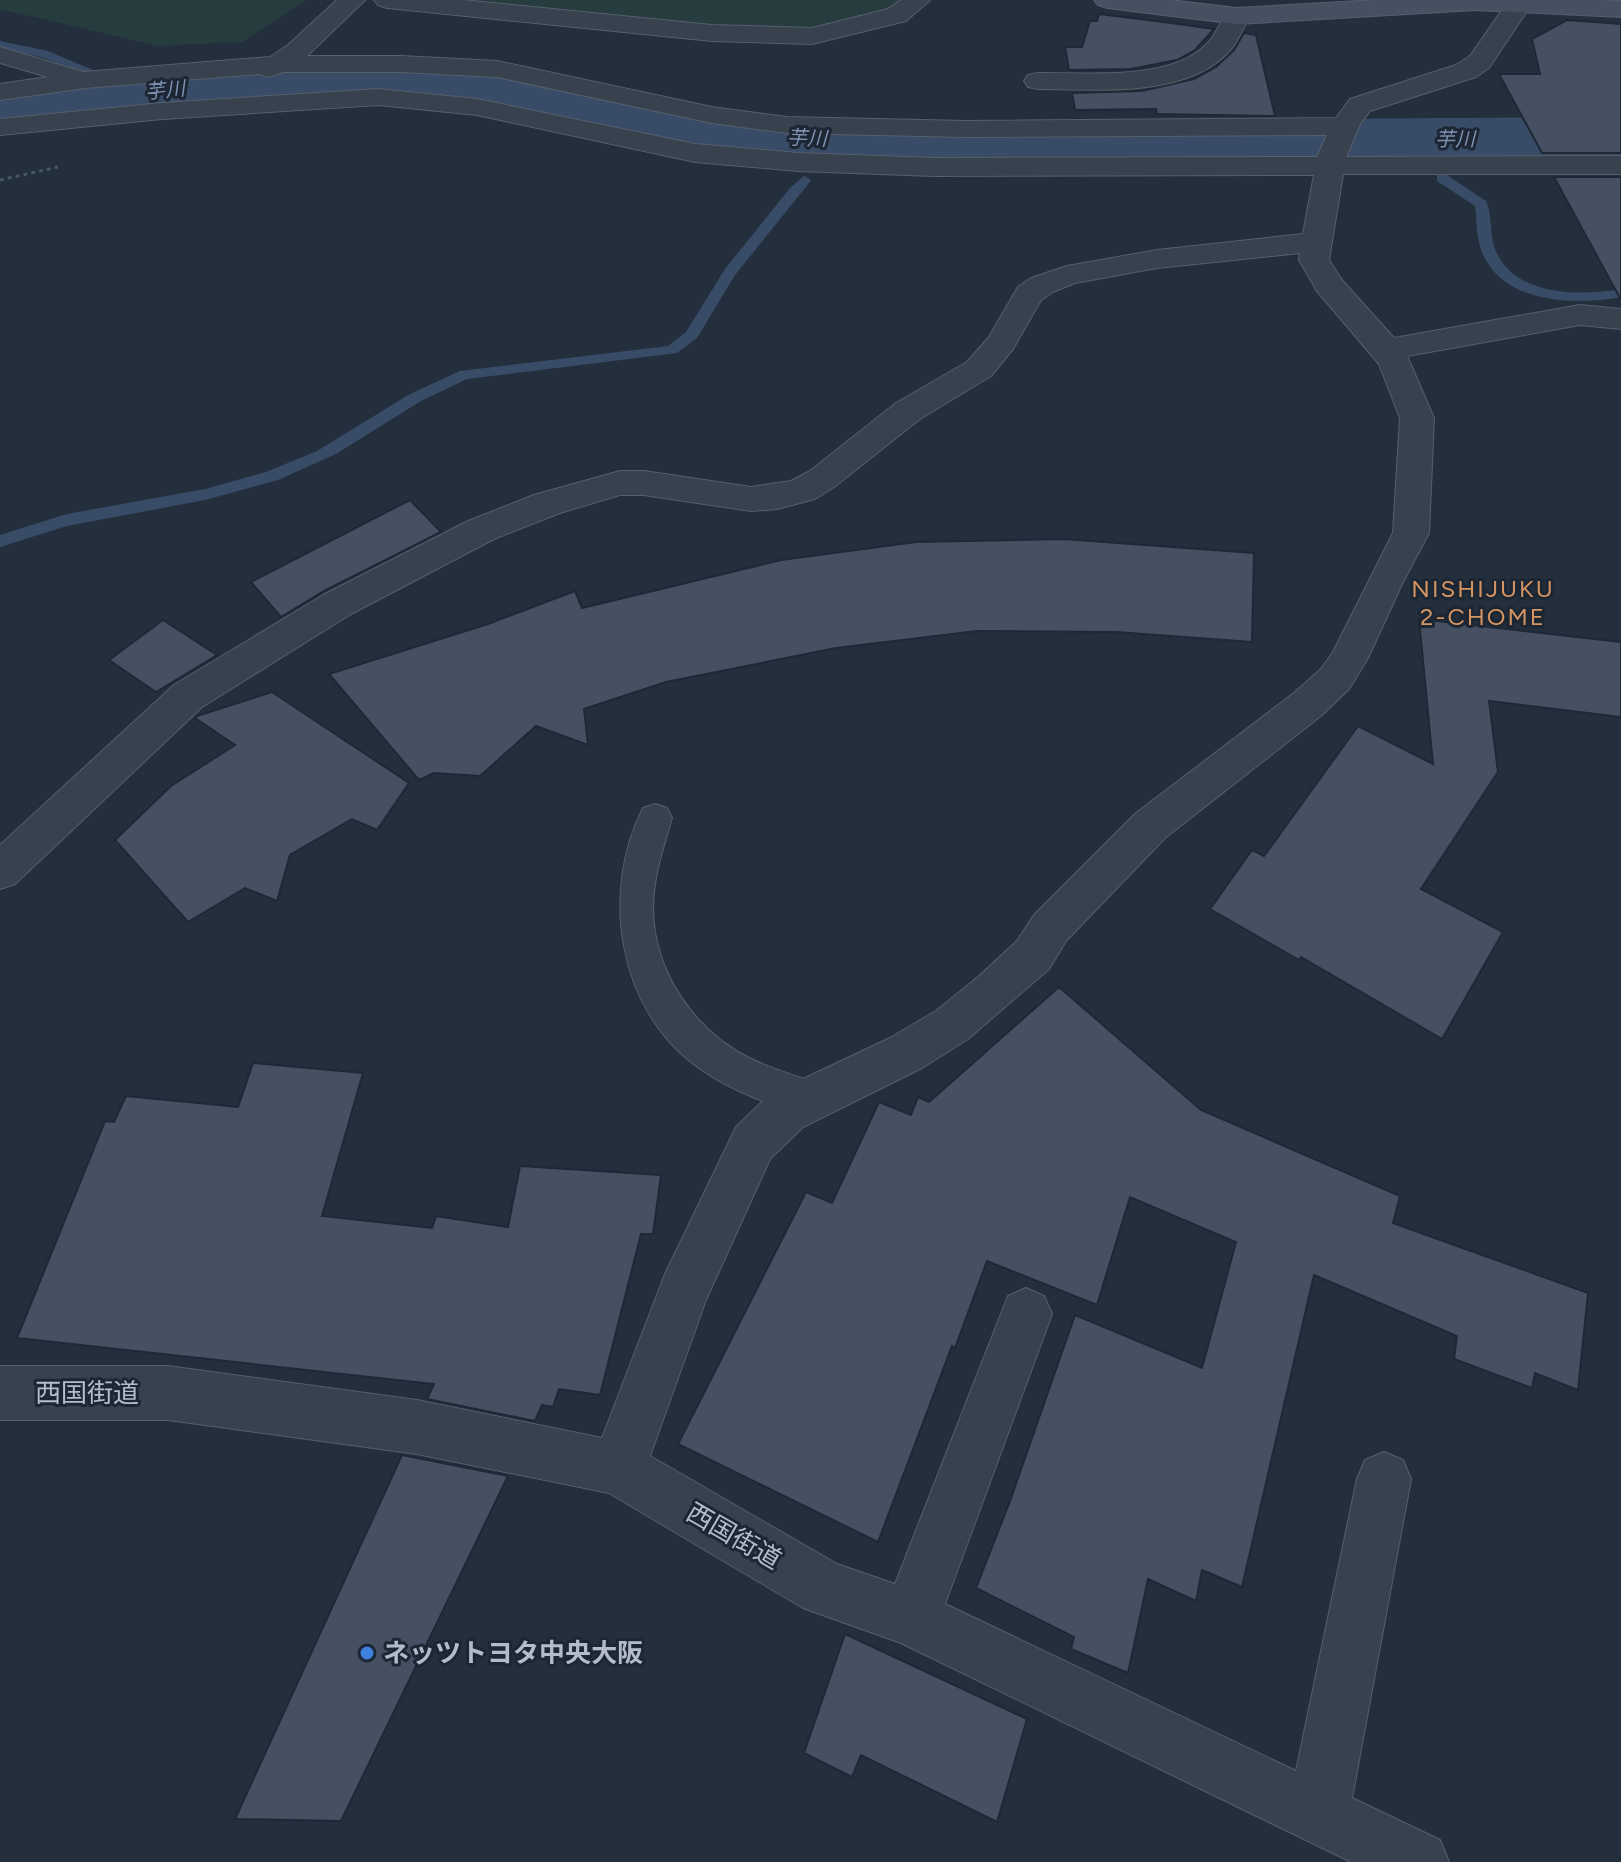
<svg xmlns="http://www.w3.org/2000/svg" width="1621" height="1862" font-family="Figtree,'Noto Sans JP',sans-serif">
<rect width="100%" height="100%" fill="#242f3e"/>
<g fill="#263c3f">
<path d="M 0,0 L 307,0 L 242,42 L 158,46 L 0,9 Z"/>
<path d="M 474,0 L 917,0 L 812,36 L 712,33 Z"/>
</g>
<g fill="none" stroke-linecap="round" stroke-linejoin="round">
<g fill="#394c67" fill-rule="evenodd">
<path d="M 0,41 L 48,51 L 95,71 L 89,75 L 41,57 L 0,49 Z"/>
<path d="M 830,138 L 841,141 L 832,154 L 822,154 L 820,151 Z"/>
<path d="M 1375,139 L 1391,148 L 1385,152 L 1370,146 L 1370,140 Z"/>
<path d="M 1437,175 L 1447,175 L 1486,201 C 1493,216 1489,234 1495,249 C 1514,297 1580,296 1621,289 L 1621,297 C 1574,306 1500,304 1481,249 C 1476,235 1477,220 1475,206 L 1437,181 Z"/>
<path d="M 804,176 L 811,180 L 809,183 L 735,275 L 697,338 L 677,353 L 467,379 L 421,401 L 336,454 L 278,480 L 205,500 L 67,526 L 0,547 L 0,535 L 67,514 L 205,489 L 266,472 L 317,451 L 410,394 L 460,371 L 668,346 L 686,332 L 725,269 L 790,188 Z"/>
</g>
<path fill="#394c67" fill-rule="evenodd" d="M 377,56 L 499,65 L 685,103 L 797,118 L 986,121 L 1621,117 L 1621,161 L 986,165 L 797,162 L 685,147 L 499,107 L 377,98 L 229,105 L 0,128 L 0,84 L 229,63 Z"/>
</g>
<g fill="#455162" stroke="#1f2835" stroke-width="2">
<path d="M 1099,14 L 1171,23 L 1214,29 L 1195,50 L 1177,60 L 1131,69 L 1069,70 L 1065,47 L 1082,47 L 1090,21 L 1097,21 Z"/>
<path d="M 1567,20 L 1621,24 L 1621,153 L 1542,153 L 1499,74 L 1540,74 L 1532,39 Z"/>
<path d="M 1244,33 L 1256,35 L 1275,116 L 1157,114 L 1156,109 L 1075,110 L 1072,93 L 1142,91 L 1194,79 L 1216,67 L 1234,50 Z"/>
<path d="M 1554,177 L 1621,177 L 1621,300 Z"/>
<path d="M 410,500 L 441,532 L 324,591 L 281,617 L 251,582 Z"/>
<path d="M 1063,539 L 1254,553 L 1252,642 L 1116,632 L 977,631 L 836,648 L 666,682 L 584,709 L 588,745 L 536,726 L 480,776 L 434,773 L 419,780 L 329,674 L 488,624 L 575,591 L 582,608 L 781,560 L 916,542 Z"/>
<path d="M 1419,619 L 1621,642 L 1621,717 L 1489,701 L 1498,772 L 1421,889 L 1503,932 L 1442,1039 L 1301,957 L 1299,960 L 1210,909 L 1252,850 L 1264,856 L 1358,726 L 1433,764 Z"/>
<path d="M 163,620 L 217,655 L 156,692 L 109,660 Z"/>
<path d="M 272,692 L 409,783 L 377,830 L 352,819 L 290,855 L 277,901 L 245,888 L 188,922 L 115,840 L 171,786 L 235,745 L 195,718 L 197,716 Z"/>
<path d="M 1059,987 L 1201,1110 L 1400,1196 L 1393,1223 L 1588,1293 L 1578,1390 L 1535,1373 L 1532,1388 L 1454,1359 L 1457,1336 L 1314,1275 L 1242,1587 L 1202,1570 L 1196,1601 L 1148,1579 L 1128,1673 L 1071,1649 L 1074,1637 L 976,1588 L 1010,1501 L 1075,1315 L 1202,1368 L 1236,1242 L 1130,1197 L 1097,1305 L 987,1261 L 955,1348 L 952,1346 L 878,1542 L 678,1444 L 806,1192 L 832,1203 L 879,1102 L 911,1115 L 918,1097 L 929,1102 Z"/>
<path d="M 253,1063 L 363,1073 L 322,1216 L 432,1228 L 436,1216 L 508,1227 L 520,1166 L 661,1175 L 653,1234 L 641,1234 L 600,1395 L 559,1389 L 553,1407 L 542,1405 L 535,1421 L 427,1399 L 434,1384 L 17,1338 L 105,1121 L 114,1122 L 126,1096 L 238,1107 Z"/>
<path d="M 402,1455 L 508,1476 L 341,1821 L 235,1819 Z"/>
<path d="M 845,1634 L 1027,1719 L 997,1822 L 861,1755 L 852,1777 L 804,1753 Z"/>
</g>
<g fill="none" stroke-linecap="round" stroke-linejoin="round">
<defs>
<path id="lane" d="M 655,804 L 667,808 L 672,818 C 663,848 653,878 653,909 C 654,972 694,1030 749,1058 C 774,1070 799,1077 825,1086 L 830,1099 L 825,1112 L 811,1117 C 772,1105 732,1092 699,1068 C 618,1011 600,893 643,808 Z"/>
<g id="street">
<path d="M 337,0 L 365,0 L 307,56 L 401,56 L 497,61 L 712,107 L 787,117 L 967,121 L 1336,118 L 1350,99 L 1456,65 L 1470,56 L 1509,0 L 1533,2 L 1489,68 L 1476,77 L 1370,111 L 1361,122 L 1346,157 L 1621,156 L 1621,174 L 1343,174 L 1329,260 L 1341,279 L 1394,338 L 1580,305 L 1621,309 L 1621,329 L 1580,325 L 1407,356 L 1434,418 L 1429,533 L 1402,584 L 1368,658 L 1349,689 L 1322,715 L 1165,838 L 1066,941 L 1049,969 L 968,1039 L 922,1068 L 803,1127 L 770,1159 L 706,1300 L 650,1456 L 837,1564 L 895,1584 L 1008,1296 L 1026,1288 L 1044,1296 L 1052,1314 L 945,1604 L 1296,1771 L 1357,1479 L 1365,1460 L 1384,1452 L 1403,1460 L 1411,1479 L 1352,1798 L 1440,1840 L 1449,1862 L 1351,1862 L 901,1643 L 803,1608 L 609,1493 L 417,1454 L 168,1420 L 0,1420 L 0,1366 L 168,1366 L 417,1400 L 602,1438 L 665,1274 L 736,1127 L 769,1095 L 890,1038 L 936,1011 L 978,977 L 1017,941 L 1034,915 L 1135,814 L 1294,693 L 1321,669 L 1333,652 L 1393,533 L 1400,418 L 1379,364 L 1317,291 L 1299,260 L 1300,253 L 1157,268 L 1075,283 L 1053,292 L 1041,300 L 1013,349 L 991,376 L 920,419 L 834,487 L 815,499 L 777,509 L 751,511 L 644,495 L 620,495 L 560,513 L 494,539 L 351,614 L 202,707 L 15,884 L 0,889 L 0,845 L 174,685 L 325,594 L 468,521 L 534,495 L 620,471 L 644,471 L 751,487 L 791,481 L 810,471 L 896,403 L 967,362 L 989,337 L 1018,287 L 1031,278 L 1067,266 L 1157,250 L 1303,234 L 1314,175 L 934,176 L 798,171 L 695,162 L 477,115 L 378,105 L 162,119 L 0,135 L 0,119 L 162,103 L 378,89 L 477,99 L 695,144 L 798,153 L 934,158 L 1317,157 L 1327,135 L 967,137 L 787,133 L 712,123 L 497,77 L 401,72 L 283,72 L 269,77 L 259,74 L 85,88 L 0,100 L 0,84 L 48,77 L 0,63 L 0,47 L 83,72 L 270,57 L 288,45 Z"/>
<path d="M 374,0 L 463,0 L 712,25 L 812,28 L 888,9 L 901,0 L 930,0 L 906,21 L 812,44 L 712,41 L 387,8 L 378,5 Z"/>
<path d="M 1237,8 L 1246,10 L 1250,16 C 1244,26 1239,39 1232,48 C 1190,99 1097,89 1038,89 L 1028,87 L 1024,81 L 1028,75 L 1038,73 C 1089,72 1178,83 1212,38 C 1218,29 1222,19 1228,10 Z"/>
</g>
<path id="secondary" d="M 1094,0 L 1170,0 L 1237,8 L 1377,0 L 1603,0 L 1621,1 L 1621,17 L 1475,10 L 1237,24 L 1107,8 L 1098,5 Z"/>
</defs>
<use href="#lane" stroke="#565f6c" stroke-width="2"/>
<use href="#street" stroke="#565f6c" stroke-width="2"/>
<use href="#secondary" stroke="#565f6c" stroke-width="2"/>
<path stroke="#44595c" stroke-width="3" stroke-dasharray="4 4" stroke-linecap="butt" d="M 0,180 L 58,167"/>
<use href="#lane" fill="#38414e" fill-rule="evenodd"/>
<use href="#street" fill="#38414e" fill-rule="evenodd"/>
<use href="#secondary" fill="#465061" fill-rule="evenodd"/>
</g>
<circle fill="#3f7fe0" stroke="#1d2633" stroke-width="3" cx="367" cy="1653" r="8"/>
<g text-anchor="middle" stroke-width="6" stroke-linejoin="round" paint-order="stroke">
<g font-size="20" font-style="italic" fill="#7c92b1" stroke="#1d2633">
<text transform="translate(165 90) rotate(-6)" y="7">芋川</text>
<text transform="translate(807 138) rotate(2)" y="7">芋川</text>
<text x="1455" y="146">芋川</text>
</g>
<g font-size="24" letter-spacing="2" fill="#d59563" stroke="#1d2633">
<text x="1483" y="597">NISHIJUKU<tspan x="1483" dy="28">2-CHOME</tspan></text>
</g>
<g font-size="26" fill="#b4bcc9" stroke="#1d2633">
<text x="87" y="1402">西国街道</text>
<text transform="translate(734 1536) rotate(30)" y="9">西国街道</text>
</g>
<g font-size="26" font-weight="bold" fill="#b4bcc9" stroke="#1d2633" text-anchor="start">
<text x="383" y="1662">ネッツトヨタ中央大阪</text>
</g>
</g>
</svg>
